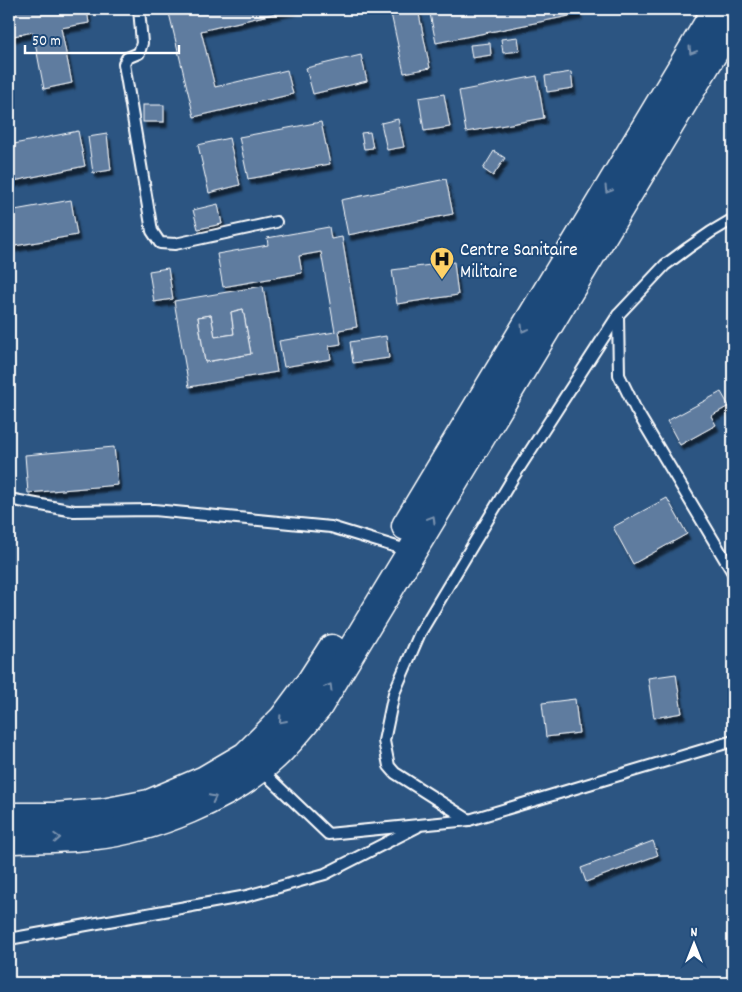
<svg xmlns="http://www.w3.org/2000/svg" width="742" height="992" font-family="Dekko,sans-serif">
<defs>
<filter id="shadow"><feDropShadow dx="3" dy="5.5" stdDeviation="1" flood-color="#0009"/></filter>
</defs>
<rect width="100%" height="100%" fill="#2c5582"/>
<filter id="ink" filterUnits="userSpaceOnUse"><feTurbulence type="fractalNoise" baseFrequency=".02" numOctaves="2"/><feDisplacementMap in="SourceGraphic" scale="10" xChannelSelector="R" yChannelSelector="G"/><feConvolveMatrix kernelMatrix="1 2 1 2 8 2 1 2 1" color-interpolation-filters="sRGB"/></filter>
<g filter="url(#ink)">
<g fill="#5e7c9f" stroke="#fff" fill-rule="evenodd" filter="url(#shadow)">
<path d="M 9,9 L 87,9 L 89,23 L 61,28 L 72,83 L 44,89 L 33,32 L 9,37 Z"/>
<path d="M 168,9 L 294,9 L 201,31 L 215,87 L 287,70 L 293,94 L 194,117 Z"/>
<path d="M 390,9 L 418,9 L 430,68 L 404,73 Z"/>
<path d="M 429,9 L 578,9 L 579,14 L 436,43 Z"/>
<path d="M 518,37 L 520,51 L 503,53 L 501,39 Z"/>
<path d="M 490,43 L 491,55 L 472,58 L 470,45 Z"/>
<path d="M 361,55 L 367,81 L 313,94 L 306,68 Z"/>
<path d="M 571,72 L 573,88 L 547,92 L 545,76 Z"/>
<path d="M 537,76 L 544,118 L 466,132 L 459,91 Z"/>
<path d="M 444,94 L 450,127 L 424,131 L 419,98 Z"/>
<rect x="143" y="105" width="21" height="17"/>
<path d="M 398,119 L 404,147 L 387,150 L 381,123 Z"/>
<path d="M 321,122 L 330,164 L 248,179 L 239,137 Z"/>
<path d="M 78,131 L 85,166 L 9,182 L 9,145 Z"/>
<path d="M 370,132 L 373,148 L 364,149 L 361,133 Z"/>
<path d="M 107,134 L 111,170 L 93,173 L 88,137 Z"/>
<path d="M 229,138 L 240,185 L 209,193 L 198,145 Z"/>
<path d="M 494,151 L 505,158 L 493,176 L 483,169 Z"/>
<path d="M 446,179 L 453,214 L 348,235 L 341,200 Z"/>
<path d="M 71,200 L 77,235 L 9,247 L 9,211 Z"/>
<path d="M 218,204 L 222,224 L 198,229 L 193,210 Z"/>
<path d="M 329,227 L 331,239 L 342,237 L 357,327 L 339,330 L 341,344 L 329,346 L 331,359 L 284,367 L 279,341 L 335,332 L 321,252 L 299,256 L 302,273 L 223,287 L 217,254 L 268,245 L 267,238 Z"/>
<path d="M 454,262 L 458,295 L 397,304 L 392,270 Z"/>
<path d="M 168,268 L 173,299 L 154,302 L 149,271 Z"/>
<path d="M 263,286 L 277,372 L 189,387 L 174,301 ZM 243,309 L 251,354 L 205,362 L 198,317 L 211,315 L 215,337 L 234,334 L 231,312 Z"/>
<path d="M 243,309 L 251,354 L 205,362 L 198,317 L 211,315 L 215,337 L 234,334 L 231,312 Z"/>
<path d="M 386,336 L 389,358 L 353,363 L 350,342 Z"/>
<path d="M 721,392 L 729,406 L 711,416 L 716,425 L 680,445 L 667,421 Z"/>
<path d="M 114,447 L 118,485 L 28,493 L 25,455 Z"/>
<path d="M 667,498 L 687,534 L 633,564 L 613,527 Z"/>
<path d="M 676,674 L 682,713 L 654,718 L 648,678 Z"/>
<path d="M 575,699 L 579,733 L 546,737 L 542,703 Z"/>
<path d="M 653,841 L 658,855 L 586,882 L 581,868 Z"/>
</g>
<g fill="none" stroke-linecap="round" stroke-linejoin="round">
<defs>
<g id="service">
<path d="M 139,9 L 142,43 L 139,53 L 127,58 L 124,64 L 152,231 L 160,243 L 175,244 L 276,222"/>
<path d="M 618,315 L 619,375 L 636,410 L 733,573"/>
<path d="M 9,499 L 74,511 L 154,510 L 331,527 L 410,551"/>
<path d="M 260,769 L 328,834 L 469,820 L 733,741"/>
<path d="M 469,820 L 395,773 L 389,766 L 384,741 L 394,693 L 420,633 L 514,476 L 618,315 L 665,265 L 688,248 L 711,232 L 733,219"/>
<path d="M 9,939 L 247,896 L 325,874 L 417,827"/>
</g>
<g id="trunk">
<path d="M 406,526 L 717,9"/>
<path d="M 9,817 L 55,817 L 103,813 L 149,804 L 205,780 L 246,756 L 283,719 L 312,680 L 332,649"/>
<path d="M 9,839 C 38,838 67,839 96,835 C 152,829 230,797 271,759 C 288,744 302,725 317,708 L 733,20"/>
</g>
</defs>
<use href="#service" stroke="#fff" stroke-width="14"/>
<use href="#trunk" stroke="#fff" stroke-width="31"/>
<use href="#service" stroke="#1f4a7a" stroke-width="10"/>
<use href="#trunk" stroke="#1f4a7a" stroke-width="28"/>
</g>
<defs><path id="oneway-chevron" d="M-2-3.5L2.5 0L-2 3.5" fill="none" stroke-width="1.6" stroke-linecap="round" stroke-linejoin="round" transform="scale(1.25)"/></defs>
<g stroke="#7992af">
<use href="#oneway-chevron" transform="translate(692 51) rotate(121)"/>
<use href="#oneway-chevron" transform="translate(608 190) rotate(121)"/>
<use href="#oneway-chevron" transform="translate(524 329) rotate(121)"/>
<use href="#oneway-chevron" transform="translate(432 519) rotate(-59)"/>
<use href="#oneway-chevron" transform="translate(329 687) rotate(-59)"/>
<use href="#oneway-chevron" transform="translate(282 720) rotate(131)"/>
<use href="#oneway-chevron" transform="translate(213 798) rotate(-26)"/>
<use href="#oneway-chevron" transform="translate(57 838) rotate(-3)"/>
</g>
</g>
<defs>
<symbol id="hospital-pin" viewBox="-11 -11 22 30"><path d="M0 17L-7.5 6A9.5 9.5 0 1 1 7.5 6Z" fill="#ffd166" stroke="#1f4a7a"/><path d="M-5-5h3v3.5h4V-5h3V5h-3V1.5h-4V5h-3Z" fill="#111"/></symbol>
</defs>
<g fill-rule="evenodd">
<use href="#hospital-pin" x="428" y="245" width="28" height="38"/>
</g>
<g text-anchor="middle" stroke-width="4" stroke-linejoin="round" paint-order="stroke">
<g font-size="19" fill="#fff" stroke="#1f4a7a" text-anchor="start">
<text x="460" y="255">Centre Sanitaire<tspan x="460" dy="22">Militaire</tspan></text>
</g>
</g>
<rect width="742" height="992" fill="none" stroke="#1f4a7a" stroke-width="30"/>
<rect x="15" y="15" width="712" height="962" fill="none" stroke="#fff" stroke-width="2" filter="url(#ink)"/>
<g transform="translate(694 944)" stroke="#1f4a7a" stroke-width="4" paint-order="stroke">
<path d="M0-4L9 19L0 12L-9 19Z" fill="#ffffff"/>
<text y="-8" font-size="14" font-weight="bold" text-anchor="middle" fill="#ffffff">N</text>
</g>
<path d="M25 45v8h154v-8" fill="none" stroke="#ffffff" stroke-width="2.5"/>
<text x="32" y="45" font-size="15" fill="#ffffff" stroke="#1f4a7a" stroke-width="4" paint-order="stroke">50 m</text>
</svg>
